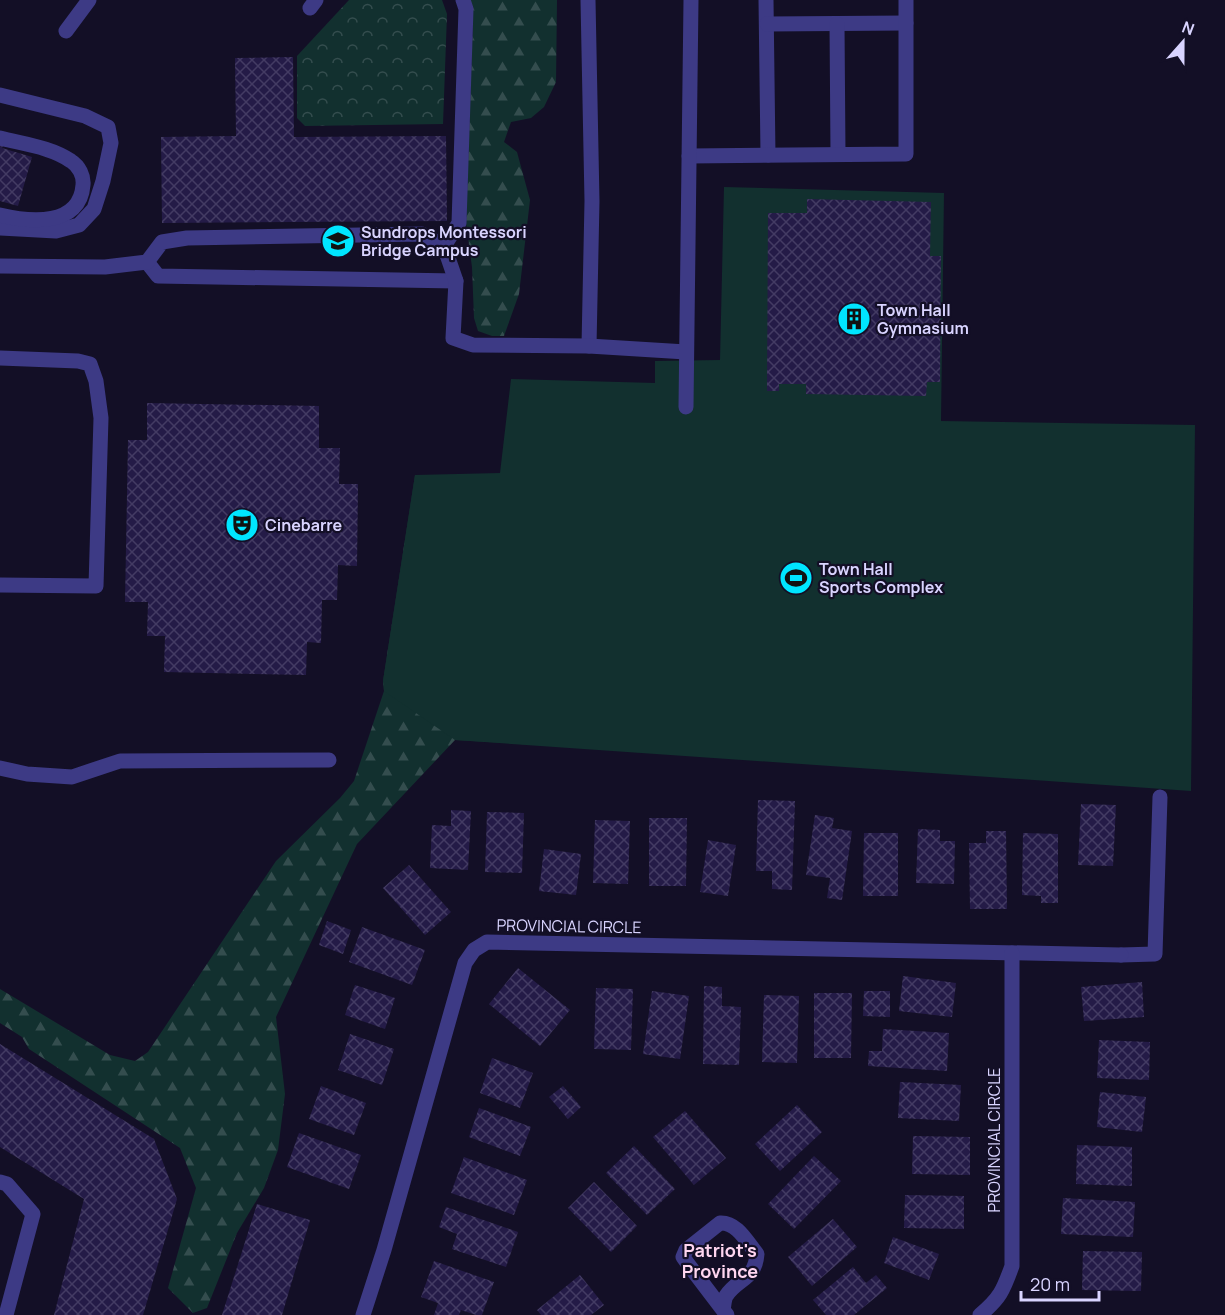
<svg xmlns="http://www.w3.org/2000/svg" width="1225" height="1315" font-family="Manrope,sans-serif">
<defs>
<pattern id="forest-firs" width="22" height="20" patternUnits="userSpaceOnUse" patternTransform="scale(1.5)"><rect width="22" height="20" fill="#12302f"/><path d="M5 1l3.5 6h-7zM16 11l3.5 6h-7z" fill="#344d4e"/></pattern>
<pattern id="park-crowns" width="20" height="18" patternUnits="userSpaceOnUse" patternTransform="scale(1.5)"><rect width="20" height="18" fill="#12302f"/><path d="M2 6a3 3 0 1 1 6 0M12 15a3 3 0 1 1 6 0" fill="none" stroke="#344d4e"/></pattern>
<pattern id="building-cross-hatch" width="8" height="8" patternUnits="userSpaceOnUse" patternTransform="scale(1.5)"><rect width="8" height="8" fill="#241b47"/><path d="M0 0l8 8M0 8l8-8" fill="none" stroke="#433b63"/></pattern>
</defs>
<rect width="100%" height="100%" fill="#130f26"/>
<g fill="url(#forest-firs)">
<path d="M 469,0 L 557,0 L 556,82 L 544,107 L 531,118 L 511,122 L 504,142 L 517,152 L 530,200 L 519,294 L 504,336 L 492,336 L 478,331 L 474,318 L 472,267 L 466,223 L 473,17 Z"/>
<path d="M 415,475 L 555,746 L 455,740 L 357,844 L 276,1017 L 285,1094 L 278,1150 L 264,1188 L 237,1233 L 207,1308 L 193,1313 L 168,1288 L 196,1188 L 180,1148 L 29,1049 L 22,1037 L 0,1023 L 0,989 L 110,1055 L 135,1061 L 148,1052 L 276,861 L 340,798 L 354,781 L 384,691 L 383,681 Z"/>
</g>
<path fill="url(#park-crowns)" d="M 349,0 L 442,0 L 447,14 L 443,124 L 305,126 L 297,118 L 297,56 Z"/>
<path fill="#12302f" d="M 724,187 L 944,193 L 941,421 L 1195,425 L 1191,791 L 455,740 L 384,691 L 383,681 L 415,475 L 500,473 L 511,379 L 655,383 L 655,361 L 720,360 Z"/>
<g fill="url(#building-cross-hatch)">
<path d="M 293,57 L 294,137 L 446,136 L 447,221 L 162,223 L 161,137 L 236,136 L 235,58 Z"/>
<path d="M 0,142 L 4,143 L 2,148 L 32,157 L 18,206 L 0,201 Z"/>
<path d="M 807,199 L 931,202 L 930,256 L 941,256 L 940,382 L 927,382 L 926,396 L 806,394 L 806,384 L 779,384 L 779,391 L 767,391 L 768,213 L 807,213 Z"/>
<path d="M 147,403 L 319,406 L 319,448 L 340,448 L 339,484 L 358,484 L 357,566 L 338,565 L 337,600 L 322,600 L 321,643 L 307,642 L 306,675 L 164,672 L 165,636 L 147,636 L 148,602 L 125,602 L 128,440 L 147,440 Z"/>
<path d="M 758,800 L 795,801 L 792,890 L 772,889 L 772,871 L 756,871 Z"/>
<path d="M 1081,804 L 1116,805 L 1113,866 L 1078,865 Z"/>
<path d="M 451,810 L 471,811 L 468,870 L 430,868 L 432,825 L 451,826 Z"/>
<path d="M 487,812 L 524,813 L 522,873 L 485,872 Z"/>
<path d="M 815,815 L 834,818 L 832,828 L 852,831 L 842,900 L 827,898 L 830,878 L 806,875 Z"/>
<path d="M 649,818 L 687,818 L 686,886 L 649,886 Z"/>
<path d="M 595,820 L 630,821 L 628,884 L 593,883 Z"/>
<path d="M 918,829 L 940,830 L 940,841 L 955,841 L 954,884 L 916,883 Z"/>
<path d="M 986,831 L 1006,831 L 1007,909 L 970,909 L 969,843 L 986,843 Z"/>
<path d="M 864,833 L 898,833 L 898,896 L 863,896 Z"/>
<path d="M 1023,833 L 1058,834 L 1058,903 L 1041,903 L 1041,896 L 1022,895 Z"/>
<path d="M 708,840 L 736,845 L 728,896 L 700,892 Z"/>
<path d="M 544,849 L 581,854 L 576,895 L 539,891 Z"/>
<path d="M 409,865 L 451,912 L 425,935 L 383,888 Z"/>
<path d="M 327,921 L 351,930 L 343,954 L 319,945 Z"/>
<path d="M 362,927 L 425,950 L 412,985 L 349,962 Z"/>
<path d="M 518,968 L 570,1010 L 540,1046 L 489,1004 Z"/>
<path d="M 903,976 L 956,983 L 952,1017 L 899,1011 Z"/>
<path d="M 1142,982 L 1144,1017 L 1084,1021 L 1081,987 Z"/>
<path d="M 355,985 L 395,998 L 385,1029 L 345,1015 Z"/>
<path d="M 704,986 L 722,987 L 722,1006 L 741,1007 L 739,1065 L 703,1064 Z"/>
<path d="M 596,988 L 633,989 L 631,1050 L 594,1049 Z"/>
<path d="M 652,991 L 689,996 L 680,1059 L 643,1054 Z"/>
<path d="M 864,991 L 890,991 L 890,1017 L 863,1016 Z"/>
<path d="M 814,993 L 852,993 L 851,1058 L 814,1058 Z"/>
<path d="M 764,995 L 799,996 L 797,1063 L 762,1062 Z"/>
<path d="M 883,1029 L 949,1033 L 947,1071 L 868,1066 L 869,1051 L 882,1051 Z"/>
<path d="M 350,1034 L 394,1049 L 382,1085 L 338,1070 Z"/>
<path d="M 1099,1040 L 1150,1042 L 1149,1080 L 1097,1078 Z"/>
<path d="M 0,1044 L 154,1139 L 177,1199 L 143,1315 L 54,1315 L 84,1199 L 0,1147 Z"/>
<path d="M 492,1058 L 533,1073 L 520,1108 L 480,1093 Z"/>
<path d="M 900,1082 L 961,1085 L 959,1121 L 898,1118 Z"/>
<path d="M 321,1086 L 366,1103 L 354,1135 L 309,1119 Z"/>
<path d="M 563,1086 L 581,1107 L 568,1119 L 549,1097 Z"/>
<path d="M 1100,1092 L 1146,1097 L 1142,1132 L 1097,1127 Z"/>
<path d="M 797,1105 L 822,1132 L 780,1171 L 755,1144 Z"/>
<path d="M 479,1108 L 531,1127 L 520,1156 L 469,1137 Z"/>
<path d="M 685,1111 L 726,1158 L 694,1185 L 653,1137 Z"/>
<path d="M 299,1133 L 361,1155 L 349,1189 L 287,1167 Z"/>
<path d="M 913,1136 L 970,1137 L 970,1175 L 912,1174 Z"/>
<path d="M 1077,1145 L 1132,1147 L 1132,1186 L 1076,1184 Z"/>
<path d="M 634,1146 L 675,1189 L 647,1215 L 606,1173 Z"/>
<path d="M 814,1156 L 841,1181 L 794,1229 L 768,1204 Z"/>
<path d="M 464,1157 L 527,1180 L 514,1215 L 451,1193 Z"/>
<path d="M 594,1182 L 637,1226 L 611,1252 L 568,1208 Z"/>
<path d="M 905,1195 L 964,1196 L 964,1229 L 904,1228 Z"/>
<path d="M 1063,1198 L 1135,1202 L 1133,1237 L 1061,1234 Z"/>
<path d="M 257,1204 L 310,1220 L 282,1315 L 222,1315 Z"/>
<path d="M 446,1207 L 518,1232 L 506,1267 L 452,1249 L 457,1234 L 439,1227 Z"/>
<path d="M 833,1219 L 857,1247 L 812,1286 L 788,1257 Z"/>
<path d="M 893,1237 L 939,1254 L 929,1280 L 884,1263 Z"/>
<path d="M 1083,1251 L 1142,1252 L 1141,1291 L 1082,1290 Z"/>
<path d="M 434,1261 L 494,1282 L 482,1315 L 476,1315 L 461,1310 L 459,1315 L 434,1315 L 438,1303 L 421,1297 Z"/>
<path d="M 853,1267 L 866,1283 L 876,1275 L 887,1288 L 854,1315 L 826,1315 L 813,1300 Z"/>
<path d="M 580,1275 L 604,1305 L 591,1315 L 541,1315 L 537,1310 Z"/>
</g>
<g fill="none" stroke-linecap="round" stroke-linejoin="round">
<g stroke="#3d3a85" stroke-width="15">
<path d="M 588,0 L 592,201 L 589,346"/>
<path d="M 766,0 L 768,155"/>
<path d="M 310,8 L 316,0"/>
<path d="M 767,24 L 906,23"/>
<path d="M 837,24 L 838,154"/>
<path d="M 66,31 L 89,0"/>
<path d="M 0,95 L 85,116 L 108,127 L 111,143 L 103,181 L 94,209 L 79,225 L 56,231 L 0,228"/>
<path d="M 0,138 C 23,144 51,147 71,161 C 79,166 84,176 83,185 C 80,227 30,222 0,215"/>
<path d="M 689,156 L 906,154 L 906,0"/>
<path d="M 444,246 L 459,223 L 466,9 L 463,0"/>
<path d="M 147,262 L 158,276 L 456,281"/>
<path d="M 0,266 L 105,267 L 147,262 L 162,242 L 187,238 L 422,234 L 444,246 L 456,281 L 453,338 L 473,345 L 589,346 L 686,352"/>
<path d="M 0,358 L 78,361 L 90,364 L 96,381 L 101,418 L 96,586 L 0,585"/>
<path d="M 686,407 L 691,0"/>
<path d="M 0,768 L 27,774 L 72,777 L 120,761 L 329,760"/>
<path d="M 1121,955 L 1155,954 L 1160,797"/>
<path d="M 0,1182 L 7,1184 L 33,1214 L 6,1315"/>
</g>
<g stroke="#3d3a85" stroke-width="15">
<path d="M 723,1310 C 724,1306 724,1300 726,1296 C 738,1278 755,1280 757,1254 C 747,1242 737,1222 720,1223 L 686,1250 L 683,1257 L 688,1264 L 723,1310 L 727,1315"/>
<path d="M 363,1315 L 384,1250 L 465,963 L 474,950 L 487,942 L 1121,955"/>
<path d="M 980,1315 C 1000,1298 1003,1291 1012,1266 L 1012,953"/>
</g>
</g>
<defs>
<symbol id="school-disc" viewBox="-11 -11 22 22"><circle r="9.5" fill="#00e5ff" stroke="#130f26"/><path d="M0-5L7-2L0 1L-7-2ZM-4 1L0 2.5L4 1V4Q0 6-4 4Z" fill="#111"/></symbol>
<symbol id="building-disc" viewBox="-11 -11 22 22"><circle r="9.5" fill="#00e5ff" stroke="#130f26"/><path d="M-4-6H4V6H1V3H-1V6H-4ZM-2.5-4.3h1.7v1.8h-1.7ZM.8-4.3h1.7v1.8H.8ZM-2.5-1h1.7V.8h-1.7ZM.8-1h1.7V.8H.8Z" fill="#111"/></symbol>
<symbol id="theatre-disc" viewBox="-11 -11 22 22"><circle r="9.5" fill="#00e5ff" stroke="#130f26"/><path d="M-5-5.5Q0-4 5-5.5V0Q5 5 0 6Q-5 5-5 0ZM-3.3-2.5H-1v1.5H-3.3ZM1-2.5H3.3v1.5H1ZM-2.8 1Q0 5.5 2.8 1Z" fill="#111"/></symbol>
<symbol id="stadium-disc" viewBox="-11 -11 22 22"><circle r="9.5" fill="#00e5ff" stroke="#130f26"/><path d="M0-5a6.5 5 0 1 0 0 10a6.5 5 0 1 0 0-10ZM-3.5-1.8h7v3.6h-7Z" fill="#111"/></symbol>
</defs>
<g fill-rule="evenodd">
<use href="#school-disc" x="319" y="222" width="38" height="38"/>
<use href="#building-disc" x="835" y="300" width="38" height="38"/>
<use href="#theatre-disc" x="223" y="506" width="38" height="38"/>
<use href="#stadium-disc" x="777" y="559" width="38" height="38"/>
</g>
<g text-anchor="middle" stroke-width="4.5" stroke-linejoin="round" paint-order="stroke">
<g font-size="16" font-weight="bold" fill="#d9d4ff" stroke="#130f26" text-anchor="start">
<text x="361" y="238">Sundrops Montessori<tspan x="361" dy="18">Bridge Campus</tspan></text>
<text x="877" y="316">Town Hall<tspan x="877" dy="18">Gymnasium</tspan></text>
<text x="265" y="531">Cinebarre</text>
<text x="819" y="575">Town Hall<tspan x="819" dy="18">Sports Complex</tspan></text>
</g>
<g font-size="16" fill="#d9d4ff" stroke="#130f26">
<text transform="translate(569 926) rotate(1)" y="6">PROVINCIAL CIRCLE</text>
<text transform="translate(994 1140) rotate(-90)" y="6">PROVINCIAL CIRCLE</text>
</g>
<g font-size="18" font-weight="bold" fill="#ffd6f0" stroke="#130f26">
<text x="720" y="1257">Patriot's<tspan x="720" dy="21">Province</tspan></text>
</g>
</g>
<g transform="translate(1183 42) rotate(21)" stroke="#130f26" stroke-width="4.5" paint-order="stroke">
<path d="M0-4.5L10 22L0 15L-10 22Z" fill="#d9d4ff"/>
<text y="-9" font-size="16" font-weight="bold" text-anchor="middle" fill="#d9d4ff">N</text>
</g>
<path d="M1021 1291v9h78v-9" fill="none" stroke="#d9d4ff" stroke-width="3"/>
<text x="1030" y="1291" font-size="18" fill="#d9d4ff" stroke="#130f26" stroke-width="4.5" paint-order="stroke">20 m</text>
</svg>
